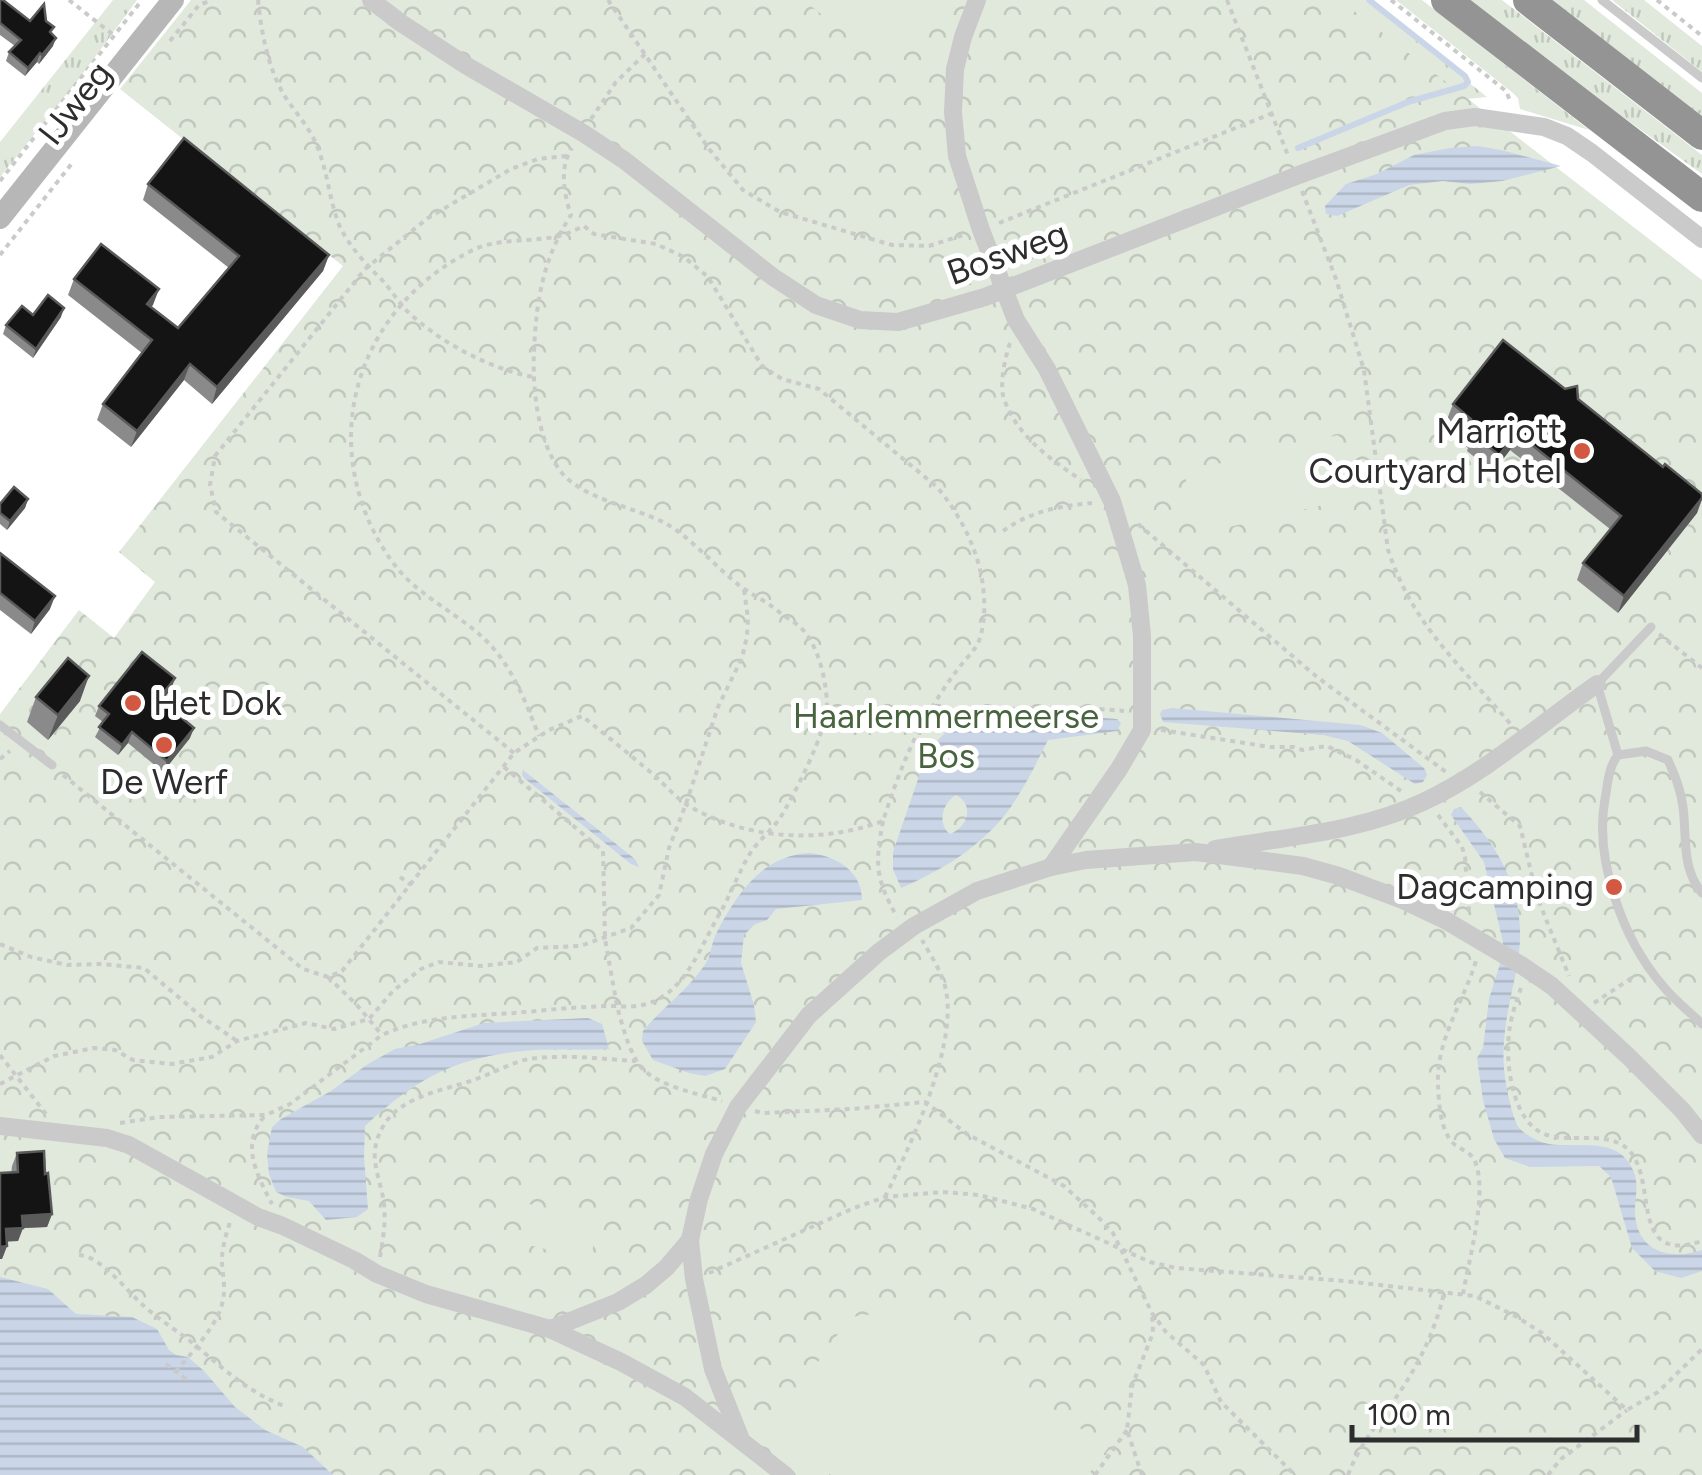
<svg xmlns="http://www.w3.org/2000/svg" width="1702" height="1475" font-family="Figtree,sans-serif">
<defs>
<pattern id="grass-tufts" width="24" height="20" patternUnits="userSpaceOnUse" patternTransform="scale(2.5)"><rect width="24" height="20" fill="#e0e9dc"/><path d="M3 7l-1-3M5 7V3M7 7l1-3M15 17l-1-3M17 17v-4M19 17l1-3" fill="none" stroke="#c0c8bd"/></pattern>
<pattern id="park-crowns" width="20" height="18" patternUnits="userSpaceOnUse" patternTransform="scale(2.5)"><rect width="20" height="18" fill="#e0e9dc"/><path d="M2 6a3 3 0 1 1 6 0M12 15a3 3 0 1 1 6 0" fill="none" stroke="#c0c8bd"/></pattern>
<pattern id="water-rules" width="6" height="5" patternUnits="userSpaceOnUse" patternTransform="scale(2.5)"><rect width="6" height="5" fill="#cad5e7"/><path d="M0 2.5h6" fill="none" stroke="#aeb7c6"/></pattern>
</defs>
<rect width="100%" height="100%" fill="#fff"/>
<g fill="url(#grass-tufts)">
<path d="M 113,0 L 137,0 L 78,80 L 0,177 L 0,142 Z"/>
<path d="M 1330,0 L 1365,0 L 1487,97 L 1457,100 Z"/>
<path d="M 1396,0 L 1422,0 L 1589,130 L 1520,109 L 1518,98 L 1513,93 Z"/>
<path d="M 1461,0 L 1502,0 L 1702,155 L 1702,174 Z"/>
<path d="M 1551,0 L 1584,0 L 1702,93 L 1702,116 Z"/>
<path d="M 1612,0 L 1644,0 L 1702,46 L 1702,72 Z"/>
</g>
<path fill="url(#park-crowns)" d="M 191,0 L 1340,0 L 1702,280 L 1702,1475 L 0,1475 L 0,714 L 79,610 L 114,638 L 155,582 L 119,552 L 343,266 L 120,89 Z"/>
<g fill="#e0e9dc">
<path d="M 803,0 L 933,0 L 934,1 L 889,58 L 878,58 Z"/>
<path d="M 1338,435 L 1353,498 L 1199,534 L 1184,472 Z"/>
<path d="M 529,1204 L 599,1221 L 590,1260 L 520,1243 Z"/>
<path d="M 913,1309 L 1108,1448 L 1088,1475 L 831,1475 L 769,1431 L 850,1317 Z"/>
</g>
<g fill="url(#water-rules)" fill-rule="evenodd">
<path d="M 1478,146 L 1505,151 L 1561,166 L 1502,181 L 1470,184 L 1443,181 L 1409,185 L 1337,216 L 1326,214 L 1325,206 L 1346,184 L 1377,174 L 1414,155 L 1450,148 Z"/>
<path d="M 1172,708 L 1360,725 L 1382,733 L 1424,768 L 1427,775 L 1423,782 L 1415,784 L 1348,741 L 1323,735 L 1163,722 L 1160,714 L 1162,710 Z"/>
<path d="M 1021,716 L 1074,716 L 1117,719 L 1121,723 L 1117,731 L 1048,740 C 1035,766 1022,793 1004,816 C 976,850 940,871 901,888 L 893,869 L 893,852 L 926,756 L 937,741 L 946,732 L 962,725 L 987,719 ZM 956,795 C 975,805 968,827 950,834 C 937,824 942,803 956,795 Z"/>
<path d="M 523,770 L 635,859 L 639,867 L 631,864 L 524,778 L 522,775 Z"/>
<path d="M 1461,807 C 1507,856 1530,904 1516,972 C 1508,1010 1499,1045 1506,1084 C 1508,1095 1513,1119 1519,1128 C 1520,1130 1529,1136 1531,1137 C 1563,1158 1613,1127 1633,1170 C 1641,1188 1632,1204 1636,1222 C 1643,1255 1675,1259 1702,1250 L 1702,1271 L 1681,1278 L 1655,1271 L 1632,1248 L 1611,1177 L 1599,1166 L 1530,1167 L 1505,1158 L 1494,1139 L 1483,1100 L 1477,1058 L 1483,1048 L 1489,999 L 1501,961 L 1503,942 L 1484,862 L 1451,815 L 1454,809 Z"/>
<path d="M 810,853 C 836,856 862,871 862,900 L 776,909 L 767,920 L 755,924 L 744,935 L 741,963 L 754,1005 L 756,1022 L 725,1069 L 705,1076 L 689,1073 L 653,1060 L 642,1041 L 643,1031 C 663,1007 689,989 706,963 C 712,953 711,944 716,934 C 736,895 762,855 810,853 Z"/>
<path d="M 588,1018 L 602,1024 L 609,1049 C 581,1051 552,1048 523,1051 C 454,1058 416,1079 365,1126 L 364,1157 L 368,1209 L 357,1217 L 326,1220 L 309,1201 L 287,1197 L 276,1192 L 269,1174 L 267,1154 L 272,1127 L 281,1119 L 331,1091 L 368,1064 L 395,1049 L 420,1044 L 484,1023 Z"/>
<path d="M 0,1277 L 48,1289 L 76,1314 L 132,1317 L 157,1329 L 169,1350 L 176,1355 L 188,1357 L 204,1371 L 235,1407 L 265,1430 L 303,1447 L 333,1475 L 0,1475 Z"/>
</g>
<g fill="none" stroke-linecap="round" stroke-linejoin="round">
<path stroke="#cad5e7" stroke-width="6" d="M 1298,148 L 1408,102 L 1464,86 L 1468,82 L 1465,76 L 1369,0"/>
<g stroke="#cacaca" stroke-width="4" stroke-dasharray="5 5" stroke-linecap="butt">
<path d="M 69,0 L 116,37"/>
<path d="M 258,0 C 261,31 268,68 284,95 C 295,112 310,128 317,146 C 328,172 329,201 340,227 C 349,245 363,261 377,275 C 388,285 396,299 406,310 C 439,342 488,368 533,377"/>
<path d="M 608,0 L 709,149 L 743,190 L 780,212 L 892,245 L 929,246 L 966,234"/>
<path d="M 1227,0 L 1289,158"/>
<path d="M 1391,0 L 1506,91 L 1511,103"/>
<path d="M 1657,0 L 1702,36"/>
<path d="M 170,41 L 199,5 L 212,0"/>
<path d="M 591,119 L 616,82 L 645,54"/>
<path d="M 0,181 L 142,0"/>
<path d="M 1302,191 L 1336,279 L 1364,370 L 1388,550 C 1414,628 1462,666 1513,727"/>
<path d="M 999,223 L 1273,113"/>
<path d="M 0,255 L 73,162"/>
<path d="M 1010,343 C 1005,358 999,384 1004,399 C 1017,436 1050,459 1081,480"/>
<path d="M 1138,524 L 1317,677 L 1446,772"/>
<path d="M 1003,531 C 1031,511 1059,506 1092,503"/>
<path d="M 1659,634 L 1702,668"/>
<path d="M 930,711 L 940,713 C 1002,709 1063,705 1124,711"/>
<path d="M 1161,730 L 1270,747 L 1294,747 L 1302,750 L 1327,746 L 1356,760 L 1401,791"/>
<path d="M 514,753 L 216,512 L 210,485 L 215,456 L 365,269 L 428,218 L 511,169 L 538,159 L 566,156"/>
<path d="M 0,759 L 10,751"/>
<path d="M 504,767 L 603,851 L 605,939 L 617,1006 C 679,1013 695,956 720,913 C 731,894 739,871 751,852 C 759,840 772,830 780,818 C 794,796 827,730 827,707 C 827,684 820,653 807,635 C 800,624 787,619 778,611 C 766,601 752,595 740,586 C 718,569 688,535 665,523 C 635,508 602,503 574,484 C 539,460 532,392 534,352 C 536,302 543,258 571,215 C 564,195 559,166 572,148"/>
<path d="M 63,775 L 303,969 L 328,977 L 342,971 L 514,753 L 549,730 L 582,716 C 606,735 630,755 654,775 C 665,785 676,798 689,806 C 747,840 821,844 883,821 C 895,784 908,748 928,714 C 937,699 947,683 958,669 C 964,661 972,653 977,645 C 982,636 983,624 984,615 C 987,568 967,523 937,487 L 819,389 L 782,379 L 762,366 L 708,277 L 684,257 L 656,244 L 594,234 L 584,226 C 575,230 565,235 555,237 C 528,242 499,238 473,250 C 371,300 323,413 368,519 C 377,540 389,560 405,577 C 432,604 469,620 494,649 C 516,675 527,706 539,736"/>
<path d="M 1480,792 L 1520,826 L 1537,897 L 1569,976"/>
<path d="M 1438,815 L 1462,847 L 1465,857 L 1469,912"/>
<path d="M 883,821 C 875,864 875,878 897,917"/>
<path d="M 400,877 L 411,885"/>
<path d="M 0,944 L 31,957 L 67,965 L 100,964 L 144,968 L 202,1017 L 237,1041"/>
<path d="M 328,977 L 356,1004 L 382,1035"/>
<path d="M 1521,988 C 1517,1000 1512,1013 1510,1026 C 1504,1058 1511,1124 1547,1135 C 1575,1144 1616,1127 1634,1157 C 1655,1192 1633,1264 1702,1241"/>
<path d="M 1594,1003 L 1636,975"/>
<path d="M 0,1055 L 46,1114"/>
<path d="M 0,1084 L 54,1056 L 94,1048 L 115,1050 L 133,1060 L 171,1064 L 212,1057 L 237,1041 L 306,1023 L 334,1029 L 369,1019 L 393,991 L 421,969 L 439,962 L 480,966 L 517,962 L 537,948 L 580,946 L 631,928 L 659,895 L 669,848 L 686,804 L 718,707 L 742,658 L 747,636 L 748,618 L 744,590"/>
<path d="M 755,1111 L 763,1113 L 852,1109 L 925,1102 L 967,1134 L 1064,1186 L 1098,1217 L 1113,1233 L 1152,1313 L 1166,1332 L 1204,1365 L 1221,1402 L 1295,1475"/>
<path d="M 264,1117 C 240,1144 257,1175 272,1204"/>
<path d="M 120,1123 L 159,1117 L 266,1115 L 290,1104 L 382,1035 C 423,1016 469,1016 514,1013 C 548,1010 582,1006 617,1006 C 622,1024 627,1044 636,1060 C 649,1085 696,1093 722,1101"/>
<path d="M 885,1197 C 910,1146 954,1054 947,997 C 945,976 932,958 922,940"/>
<path d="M 79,1255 C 103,1257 127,1292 145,1307 C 161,1321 179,1332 195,1345 C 225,1370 247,1391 284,1406"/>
<path d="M 380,1257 C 383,1240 386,1222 384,1204 C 382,1185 371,1163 376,1144 C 388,1095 440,1093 479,1078 C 495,1072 513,1062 529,1059 C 564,1054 602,1059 636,1061"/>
<path d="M 709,1273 L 854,1208 L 885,1197 L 943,1192 L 979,1195 L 1033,1209 L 1150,1262 L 1176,1268 L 1345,1281 L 1475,1296 L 1517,1317 L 1542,1333 L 1627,1410 L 1658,1392 L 1702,1349"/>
<path d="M 1463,1294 C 1469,1259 1487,1196 1476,1164 C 1472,1152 1463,1151 1454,1144 C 1440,1131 1439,1103 1438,1085 C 1436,1040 1463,1003 1476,961"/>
<path d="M 166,1364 L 187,1380"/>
<path d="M 176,1372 C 192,1351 218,1326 223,1300 C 226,1287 222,1274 222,1261 C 222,1247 226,1235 230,1222"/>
<path d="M 1095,1475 L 1127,1430"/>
<path d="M 1142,1475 L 1127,1430 L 1132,1386 L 1153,1333 L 1152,1313"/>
<path d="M 1348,1475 C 1363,1435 1395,1405 1415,1367 C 1428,1344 1438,1319 1444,1293"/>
<path d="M 1548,1475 L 1561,1459 L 1627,1410"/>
</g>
<g stroke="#cacaca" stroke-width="9">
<path d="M 1602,0 L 1702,78"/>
<path d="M 0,725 L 52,765"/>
<path d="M 1618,755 L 1597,684 L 1651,627"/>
<path d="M 1702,893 C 1681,868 1687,837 1683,807 C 1681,790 1675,776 1668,760 L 1646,751 L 1618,755 C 1608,768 1608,783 1605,799 C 1594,860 1623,940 1663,986 C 1674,1000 1689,1011 1702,1024"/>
</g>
<g stroke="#cacaca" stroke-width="18">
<path d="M 371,0 L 401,23 L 467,66 L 583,133 L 624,160 L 773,277 L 816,305 L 860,320 L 898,322 L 985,297 L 1296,176 L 1445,121 L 1475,117 L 1544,127 L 1567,136 L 1592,153 L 1702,239"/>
<path d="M 977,0 L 963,37 L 955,69 L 953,112 L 957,156 L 981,230 L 1016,320 L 1047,369 L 1112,501 L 1137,585 L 1142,636 L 1142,730 L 1119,769 L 1051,867"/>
<path d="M 1215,849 C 1284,837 1361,832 1425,801 C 1487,772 1540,724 1597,684"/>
<path d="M 0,1126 L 107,1138 L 129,1145 L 258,1217 L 283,1226 L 354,1260 L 377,1274 L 426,1294 L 550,1329 L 621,1362 L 685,1397 L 785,1475"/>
<path d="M 690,1240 L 694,1279 L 713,1369 L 740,1437"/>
<path d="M 550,1329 L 618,1302 L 646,1285 L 666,1268 L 690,1240 L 699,1199 L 714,1154 L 738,1107 L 809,1015 L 879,952 L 914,926 L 977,891 L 1051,867 L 1086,860 L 1196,852 L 1303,866 L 1339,876 L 1403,900 L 1445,920 L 1521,965 L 1552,986 L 1629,1057 L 1682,1110 L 1702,1135"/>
</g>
<path stroke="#b7b7b7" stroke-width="22" d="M 0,218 L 173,0"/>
<g stroke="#949494" stroke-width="30">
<path d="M 1446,0 L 1702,197"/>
<path d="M 1528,0 L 1702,135"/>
</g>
</g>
<g fill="#8a8a8a">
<path d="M 0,0 L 30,21 L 46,21 L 52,34 L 53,46 L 39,64 L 37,62 L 25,76 L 6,61 L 9,52 L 15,46 L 0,35 Z"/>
<path d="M 148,184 L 329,255 L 323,271 L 212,404 L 184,380 L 131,447 L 97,420 L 103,404 L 142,353 L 68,295 L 74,279 L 159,289 L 151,307 L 178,328 L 229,268 L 143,200 Z"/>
<path d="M 33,315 L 61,317 L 33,358 L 3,334 L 6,325 Z"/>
<path d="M 1578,399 L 1663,467 L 1702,494 L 1702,500 L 1697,513 L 1618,613 L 1577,580 L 1583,563 L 1610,529 L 1510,450 L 1493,472 L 1467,451 L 1468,448 L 1460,441 L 1462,434 L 1446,422 L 1453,404 Z"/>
<path d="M 28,499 L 25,508 L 7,530 L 0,524 L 0,504 Z"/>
<path d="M 0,553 L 50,609 L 31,634 L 0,610 Z"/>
<path d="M 175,678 L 171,689 L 162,701 L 190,738 L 163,772 L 128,743 L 118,755 L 95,737 L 103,722 L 95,716 L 99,706 Z"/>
<path d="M 36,697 L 80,701 L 48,740 L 27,722 Z"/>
<path d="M 17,1153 L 45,1174 L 52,1214 L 47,1227 L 23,1228 L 18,1241 L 7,1241 L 7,1246 L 2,1259 L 12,1166 Z"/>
</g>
<g fill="#5a5a5a">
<path d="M 56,38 L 53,46 L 39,64 L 42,55 Z"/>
<path d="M 40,53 L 37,62 L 25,76 L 28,68 Z"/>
<path d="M 329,255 L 323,271 L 212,404 L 217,387 Z"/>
<path d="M 159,289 L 153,305 L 141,320 L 147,304 Z"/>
<path d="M 64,308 L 61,317 L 33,358 L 36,349 Z"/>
<path d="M 190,364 L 184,380 L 131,447 L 137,431 Z"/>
<path d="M 1517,433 L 1510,450 L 1493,472 L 1499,455 Z"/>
<path d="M 1702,498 L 1697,513 L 1618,613 L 1624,596 Z"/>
<path d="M 28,499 L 25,508 L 7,530 L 10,521 Z"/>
<path d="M 55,596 L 50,609 L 31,634 L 35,621 Z"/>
<path d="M 89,676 L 80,701 L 48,740 L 58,715 Z"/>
<path d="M 175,678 L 171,689 L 155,710 L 159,699 Z"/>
<path d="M 194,728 L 190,738 L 163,772 L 167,761 Z"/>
<path d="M 132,732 L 128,743 L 118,755 L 122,745 Z"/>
<path d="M 52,1214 L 47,1227 L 23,1228 L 18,1241 L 1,1242 L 6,1229 L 22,1216 Z"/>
<path d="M 7,1246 L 2,1259 L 0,1259 L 0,1247 Z"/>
</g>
<g fill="#141414" stroke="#5a5a5a" stroke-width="2.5">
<path d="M 0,0 L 3,0 L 30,21 L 44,4 L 46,21 L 54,27 L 50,32 L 56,38 L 42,55 L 40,53 L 28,68 L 9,52 L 21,40 L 0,23 Z"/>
<path d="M 184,138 L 329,255 L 217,387 L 190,364 L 137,431 L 103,404 L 152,340 L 74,279 L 101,244 L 159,289 L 147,304 L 178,328 L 239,256 L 148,184 Z"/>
<path d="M 48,295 L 64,308 L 36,349 L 6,325 L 22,306 L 33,315 Z"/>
<path d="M 1503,340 L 1565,389 L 1577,386 L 1578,399 L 1663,467 L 1665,464 L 1702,494 L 1702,498 L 1624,596 L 1583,563 L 1621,516 L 1517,433 L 1499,455 L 1473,434 L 1475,431 L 1466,424 L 1471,419 L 1453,404 Z"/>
<path d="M 14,487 L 28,499 L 10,521 L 0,513 L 0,504 Z"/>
<path d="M 0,553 L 55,596 L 35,621 L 0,593 Z"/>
<path d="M 142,652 L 175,678 L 159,699 L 194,728 L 167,761 L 132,732 L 122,745 L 99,727 L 109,714 L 99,706 Z"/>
<path d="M 68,658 L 89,676 L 58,715 L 36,697 Z"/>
<path d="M 44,1151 L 45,1174 L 48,1173 L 52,1214 L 22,1216 L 23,1228 L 6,1229 L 7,1246 L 0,1247 L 0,1173 L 18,1172 L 17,1153 Z"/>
</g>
<g fill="#d25841" stroke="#fff" stroke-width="4">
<circle cx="1582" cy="451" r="10"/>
<circle cx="133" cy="703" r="10"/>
<circle cx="164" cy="745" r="10"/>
<circle cx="1614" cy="887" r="10"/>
</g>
<g text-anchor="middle" stroke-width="10" stroke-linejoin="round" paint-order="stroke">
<g font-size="35" fill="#2d2d2d" stroke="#fff">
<text transform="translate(75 103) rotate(-52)" y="12">IJweg</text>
<text transform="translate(1007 253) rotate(-20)" y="12">Bosweg</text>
</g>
<g font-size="35" fill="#2d2d2d" stroke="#fff" text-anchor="end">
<text x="1562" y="443">Marriott<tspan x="1562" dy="40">Courtyard Hotel</tspan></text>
<text x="153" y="715" text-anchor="start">Het Dok</text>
<text x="164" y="794" text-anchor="middle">De Werf</text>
<text x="1594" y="899">Dagcamping</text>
</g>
<g font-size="35" fill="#48643f" stroke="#fff">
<text x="946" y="728">Haarlemmermeerse<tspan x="946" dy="40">Bos</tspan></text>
</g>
</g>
<path d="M1352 1425v15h285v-15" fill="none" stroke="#2d2d2d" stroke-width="5"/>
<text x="1367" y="1425" font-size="30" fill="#2d2d2d" stroke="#ffffff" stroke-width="8" paint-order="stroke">100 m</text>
</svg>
